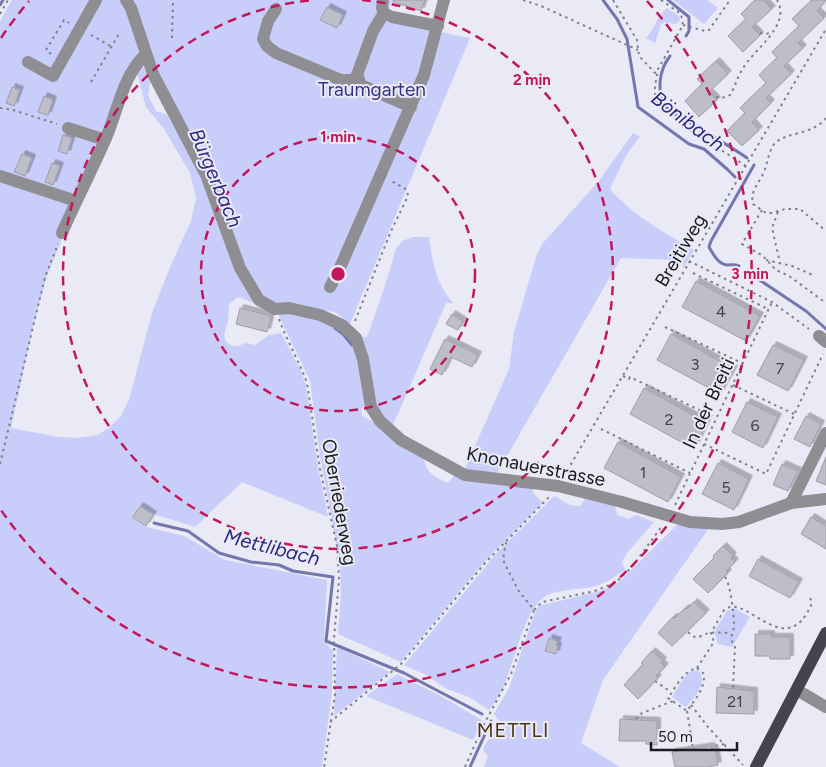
<svg xmlns="http://www.w3.org/2000/svg" width="826" height="767" font-family="Figtree,sans-serif">
<defs>
<filter id="shadow"><feDropShadow dx="3.5" dy="-3.5" stdDeviation="0" flood-color="#0004"/></filter>
</defs>
<rect width="100%" height="100%" fill="#e9eaf6"/>
<g fill="#c9cdf9">
<path d="M 12,0 L 392,0 L 385,21 L 470,38 L 350,324 L 335,312 L 275,305 L 271,301 L 261,296 L 250,282 L 239,259 L 207,173 L 177,116 L 148,53 C 138,59 134,69 128,79 L 132,81 L 110,138 L 69,222 L 47,276 L 34,322 L 11,428 L 58,437 L 77,438 L 98,435 L 110,427 L 121,416 L 129,400 L 152,313 L 170,267 L 191,221 L 196,198 L 190,173 L 164,129 L 146,107 L 137,73 L 143,66 L 150,82 L 148,96 L 156,111 L 167,115 L 191,157 L 212,204 L 214,203 L 232,255 L 246,285 L 256,298 L 257,304 L 238,297 L 229,304 C 229,309 228,315 228,321 C 226,329 219,342 233,346 C 237,347 241,345 245,343 L 255,345 L 269,335 L 281,333 L 302,373 L 306,386 L 319,472 L 328,517 L 242,482 L 195,527 L 156,515 L 139,505 L 131,517 L 147,527 L 184,536 L 225,560 L 327,580 L 324,641 L 333,651 L 332,693 L 322,767 L 0,767 L 0,21 Z"/>
<path d="M 673,0 L 707,0 L 718,8 L 704,24 Z"/>
<path d="M 667,8 L 679,16 L 680,20 L 676,24 L 665,22 L 661,25 L 655,43 L 646,38 C 656,27 656,17 667,8 Z"/>
<path d="M 633,133 L 640,136 L 625,157 L 610,189 C 634,216 663,232 694,250 L 683,269 L 683,260 L 621,258 L 496,475 L 464,471 L 509,369 L 514,332 L 536,257 L 542,244 L 599,181 Z"/>
<path d="M 413,237 L 429,237 C 432,261 436,284 453,303 L 446,303 L 393,425 L 380,413 L 372,393 L 357,338 L 367,337 L 383,292 L 396,249 L 402,241 Z"/>
<path d="M 281,312 C 294,315 315,316 326,322 C 362,339 360,370 366,404 L 361,409 L 362,416 L 374,422 L 403,448 L 424,459 C 426,473 436,478 448,483 L 455,475 L 532,487 L 534,494 L 543,503 L 484,562 L 401,662 L 338,634 L 341,594 L 340,562 L 320,456 L 310,381 L 279,316 Z"/>
<path d="M 554,496 L 570,505 L 580,506 L 585,499 L 615,506 L 617,515 L 629,519 L 636,515 L 654,522 L 627,553 L 622,562 L 625,570 C 616,576 606,583 595,586 C 581,590 557,589 546,596 C 526,608 517,651 509,672 C 505,686 498,698 489,710 L 469,697 L 447,689 L 426,675 L 404,665 L 496,554 Z"/>
<path d="M 679,523 L 709,528 L 603,680 L 581,743 L 620,767 L 484,767 L 488,757 L 483,749 L 499,721 L 494,714 L 509,688 L 535,612 L 539,606 L 600,591 L 619,582 Z"/>
<path d="M 731,609 L 736,609 L 750,617 L 732,647 L 718,644 L 714,632 L 727,611 Z"/>
<path d="M 337,647 L 390,672 L 334,716 Z"/>
<path d="M 692,671 L 698,671 C 710,682 693,698 686,707 L 672,697 L 686,675 Z"/>
<path d="M 397,674 L 439,695 L 483,721 L 473,740 L 366,696 Z"/>
</g>
<g fill="none" stroke-linecap="round" stroke-linejoin="round">
<g stroke="#7477ad" stroke-width="3">
<path d="M 603,0 L 617,19 L 627,39 L 638,107 L 689,144 L 704,149 L 727,169 L 735,177"/>
<path d="M 668,0 L 689,17 L 689,31 L 686,36"/>
<path d="M 0,5 L 3,0"/>
<path d="M 670,56 C 659,70 656,92 666,107 C 673,115 683,119 692,124 C 710,135 730,146 747,158"/>
<path d="M 739,266 C 734,264 732,265 727,265 C 718,264 713,254 709,247 L 711,241 L 754,165"/>
<path d="M 755,277 L 806,311 L 826,329"/>
<path d="M 335,328 L 343,334 L 352,345"/>
<path d="M 154,523 L 188,531 L 219,553 L 251,562 L 279,565 L 293,571 L 333,577 L 326,641 L 404,673 L 482,714"/>
<path d="M 470,767 L 491,721"/>
</g>
</g>
<g fill="#bdbeca" stroke="#9c9ea8" filter="url(#shadow)">
<path d="M 393,0 L 425,0 L 421,11 L 393,2 Z"/>
<path d="M 755,0 L 763,0 L 772,9 L 752,27 L 760,35 L 743,52 L 728,36 L 746,19 L 741,14 Z"/>
<path d="M 812,0 L 826,0 L 817,11 L 824,18 L 798,43 L 803,48 L 784,66 L 791,74 L 766,98 L 771,103 L 752,122 L 759,130 L 742,146 L 727,131 L 745,113 L 740,108 L 766,83 L 759,75 L 777,58 L 772,52 L 799,26 L 792,19 Z"/>
<path d="M 327,7 L 343,15 L 337,28 L 320,20 Z"/>
<path d="M 716,61 L 728,74 L 709,92 L 717,100 L 699,117 L 685,101 L 702,84 L 697,79 Z"/>
<path d="M 12,87 L 20,90 L 14,106 L 6,103 Z"/>
<path d="M 44,96 L 53,100 L 48,115 L 38,112 Z"/>
<path d="M 63,135 L 72,138 L 67,154 L 58,151 Z"/>
<path d="M 22,154 L 32,158 L 25,176 L 14,172 Z"/>
<path d="M 52,163 L 60,166 L 53,185 L 45,182 Z"/>
<path d="M 696,281 L 760,316 L 746,341 L 682,307 Z"/>
<path d="M 240,308 L 271,316 L 267,332 L 236,324 Z"/>
<path d="M 452,314 L 463,321 L 458,330 L 446,324 Z"/>
<path d="M 671,334 L 734,369 L 720,394 L 657,360 Z"/>
<path d="M 445,339 L 478,355 L 472,367 L 451,357 L 442,375 L 430,369 Z"/>
<path d="M 773,345 L 804,360 L 788,391 L 757,375 Z"/>
<path d="M 644,388 L 707,423 L 694,449 L 630,414 Z"/>
<path d="M 747,402 L 778,417 L 763,448 L 732,432 Z"/>
<path d="M 806,416 L 821,424 L 810,447 L 794,439 Z"/>
<path d="M 618,442 L 681,477 L 668,502 L 604,468 Z"/>
<path d="M 826,457 L 826,485 L 816,481 Z"/>
<path d="M 718,463 L 749,479 L 734,510 L 702,494 Z"/>
<path d="M 782,464 L 798,471 L 788,491 L 773,485 Z"/>
<path d="M 140,506 L 153,515 L 146,526 L 132,517 Z"/>
<path d="M 811,517 L 826,526 L 826,549 L 801,534 Z"/>
<path d="M 723,546 L 733,556 L 731,558 L 735,562 L 726,571 L 728,573 L 708,593 L 693,579 L 714,558 L 713,556 Z"/>
<path d="M 758,559 L 799,582 L 790,598 L 749,576 Z"/>
<path d="M 694,602 L 706,613 L 672,646 L 658,633 L 673,617 L 675,618 L 685,608 L 687,609 Z"/>
<path d="M 755,634 L 771,634 L 771,637 L 790,637 L 790,659 L 770,659 L 770,656 L 755,656 Z"/>
<path d="M 549,638 L 558,641 L 556,645 L 558,646 L 556,654 L 545,651 Z"/>
<path d="M 652,651 L 663,661 L 661,663 L 665,667 L 656,676 L 658,678 L 638,699 L 624,685 L 643,664 L 641,663 Z"/>
<path d="M 717,687 L 754,691 L 754,714 L 716,713 Z"/>
<path d="M 620,719 L 657,721 L 657,745 L 646,744 L 646,741 L 619,741 Z"/>
<path d="M 711,746 L 712,751 L 715,750 L 718,765 L 708,767 L 675,767 L 672,752 Z"/>
</g>
<g fill="none" stroke-linecap="round" stroke-linejoin="round">
<g stroke="#7f8088" stroke-width="2" stroke-dasharray="2.5 4" stroke-linecap="butt">
<path d="M 523,0 L 541,6 L 638,50"/>
<path d="M 613,0 L 637,40 L 639,56 L 657,75"/>
<path d="M 661,0 L 681,14 L 683,25 L 658,69 L 655,86 L 655,95 L 659,106 L 685,127 L 746,166"/>
<path d="M 0,14 L 8,0"/>
<path d="M 683,25 L 705,31 L 709,30 L 730,0"/>
<path d="M 760,33 L 766,34 L 772,32"/>
<path d="M 91,35 L 112,47"/>
<path d="M 172,38 L 173,0"/>
<path d="M 51,54 L 46,50 L 64,20 L 69,23"/>
<path d="M 91,82 L 120,32"/>
<path d="M 716,97 L 722,98 L 730,95 C 735,87 737,78 742,70 C 753,49 792,26 777,0"/>
<path d="M 0,108 L 13,110 L 57,124"/>
<path d="M 826,118 C 813,135 786,132 775,143 C 768,152 768,162 764,172 C 759,183 750,191 753,204 L 766,213 L 772,213 L 785,209 L 800,209 L 826,231"/>
<path d="M 762,210 L 742,244 L 763,256 L 776,270 L 789,276 L 826,303"/>
<path d="M 778,212 L 772,228 L 780,263"/>
<path d="M 766,260 L 792,266 L 815,276"/>
<path d="M 689,261 L 772,302 L 809,329"/>
<path d="M 693,273 L 768,309"/>
<path d="M 279,319 C 287,341 299,361 307,383 L 320,469 L 337,546 L 339,579 L 334,639 L 335,695 L 324,767"/>
<path d="M 355,321 L 391,231 L 408,196 L 407,190 L 390,180"/>
<path d="M 665,327 L 742,363"/>
<path d="M 623,376 L 629,379 L 630,377 L 716,418"/>
<path d="M 733,385 L 794,414"/>
<path d="M 601,429 L 690,473"/>
<path d="M 704,444 L 766,474 L 823,354"/>
<path d="M 0,464 L 45,277 L 58,244"/>
<path d="M 564,476 L 826,29"/>
<path d="M 675,505 L 772,302"/>
<path d="M 725,577 C 730,582 734,615 734,624 C 735,632 727,637 735,646 L 733,688"/>
<path d="M 534,610 L 542,602 L 595,591 L 616,582 L 632,567 L 662,526"/>
<path d="M 688,632 C 698,641 698,636 709,633 C 715,632 723,633 730,633"/>
<path d="M 697,668 L 714,642 L 711,633 L 724,610 C 746,591 786,665 812,603 L 809,595"/>
<path d="M 697,668 L 704,674 C 705,689 695,699 687,711 L 668,698 C 676,687 683,671 697,668 Z"/>
<path d="M 655,681 L 671,692"/>
<path d="M 691,705 L 708,727 L 743,765"/>
<path d="M 687,711 L 693,748"/>
<path d="M 636,719 L 642,713 L 673,701"/>
<path d="M 330,722 L 401,664 L 485,563 L 550,496"/>
<path d="M 714,751 L 714,746 L 725,744"/>
<path d="M 465,767 L 483,726 L 511,674 L 534,610 L 518,590 L 503,560 L 506,542"/>
</g>
<g stroke="#8e8e93" stroke-width="12">
<path d="M 126,0 L 131,8 L 153,74 L 206,175 L 240,268 L 259,300 L 275,309 L 289,308 L 320,315 L 342,325 L 356,338 L 363,359 L 371,407 L 380,421 L 401,440 L 465,475 L 558,486 L 622,502 L 690,522 L 722,524 L 739,522 L 791,503 L 826,499"/>
<path d="M 383,0 L 382,8 L 384,13 L 392,17 L 438,26"/>
<path d="M 276,9 L 268,21 L 263,39 L 267,46 L 276,53 L 341,80 L 350,80 L 358,77"/>
<path d="M 384,13 L 373,31 L 357,75 L 361,85 L 411,107"/>
<path d="M 28,62 L 53,76 L 96,0"/>
<path d="M 68,128 L 99,138 L 106,138"/>
<path d="M 0,176 L 76,201"/>
<path d="M 62,233 C 76,201 92,170 106,138 C 118,110 123,75 146,54"/>
<path d="M 330,287 L 339,270 L 424,75 L 444,0"/>
<path d="M 819,336 L 826,342"/>
<path d="M 791,503 L 826,433"/>
<path d="M 797,690 L 826,707"/>
</g>
<path stroke="#43444c" stroke-width="12" d="M 756,767 L 826,633"/>
</g>
<g fill="none" stroke="#c2185b" stroke-width="2.5" stroke-dasharray="9 6">
<circle cx="338" cy="274" r="137"/>
<path d="M362 0A275 275 0 1 1 314 0"/>
<path d="M1 38A412 412 0 0 1 29 1M647 1A412 412 0 1 1 1 510"/>
</g>
<g text-anchor="middle" stroke-width="4" stroke-linejoin="round" paint-order="stroke">
<g font-size="16" fill="#43444a">
<text x="721" y="317">4</text>
<text x="695" y="370">3</text>
<text x="780" y="374">7</text>
<text x="669" y="425">2</text>
<text x="755" y="431">6</text>
<text x="643" y="478">1</text>
<text x="726" y="493">5</text>
<text x="735" y="707">21</text>
</g>
<g font-size="19" fill="#383188" stroke="#e9eaf6">
<text x="372" y="96">Traumgarten</text>
</g>
<g font-size="19" fill="#1a1b1f" stroke="#e9eaf6">
<text transform="translate(680 250) rotate(-59)" y="7">Breitiweg</text>
<text transform="translate(708 403) rotate(-65)" y="7">In der Breiti</text>
<text transform="translate(536 466) rotate(11)" y="7">Knonauerstrasse</text>
<text transform="translate(340 502) rotate(80)" y="7">Oberriederweg</text>
</g>
<g font-size="20" font-style="italic" fill="#31277e" stroke="#e9eaf6">
<text transform="translate(688 121) rotate(37)" y="7">Bönibach</text>
<text transform="translate(216 178) rotate(67)" y="7">Bürgerbach</text>
<text transform="translate(272 547) rotate(14)" y="7">Mettlibach</text>
</g>
<g font-size="20" letter-spacing="1" fill="#4e3413" stroke="#e9eaf6">
<text x="513" y="737">METTLI</text>
</g>
</g>
<circle cx="338" cy="274" r="8" fill="#c2185b" stroke="#e9eaf6" stroke-width="2.5"/>
<g font-size="15" text-anchor="middle" font-weight="bold" fill="#c2185b" stroke="#e9eaf6" stroke-width="4" stroke-linejoin="round" paint-order="stroke">
<text x="532" y="85">2 min</text>
<text x="338" y="142">1 min</text>
<text x="750" y="279">3 min</text>
</g>
<path d="M651 742v8h86v-8" fill="none" stroke="#1a1b1f" stroke-width="2.5"/>
<text x="658" y="742" font-size="15" fill="#1a1b1f" stroke="#e9eaf6" stroke-width="4" paint-order="stroke">50 m</text>
</svg>
